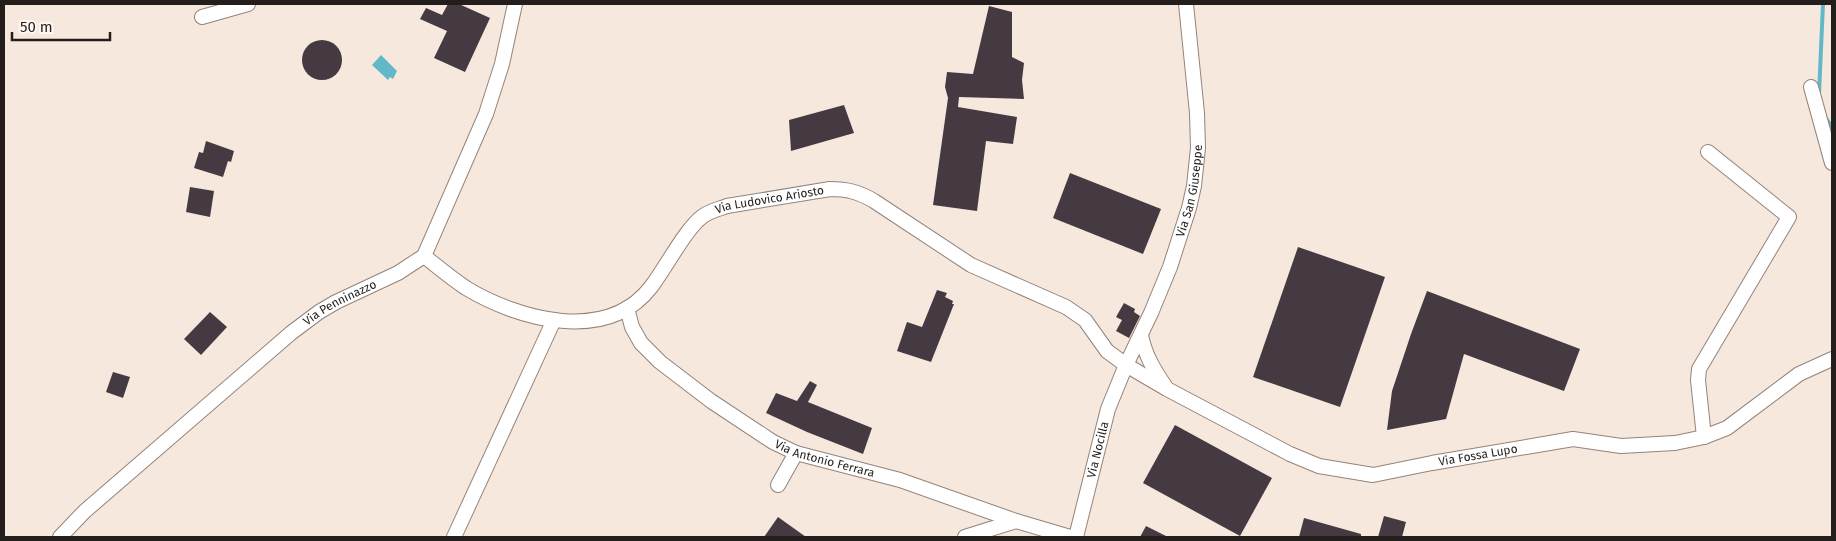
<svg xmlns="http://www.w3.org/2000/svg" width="1836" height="541" font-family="'Fira Sans',sans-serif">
<rect width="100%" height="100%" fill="#f7e8de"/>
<path fill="#62b8c7" d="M 381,55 L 397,71 L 393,79 L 390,77 L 388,80 L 372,65 Z"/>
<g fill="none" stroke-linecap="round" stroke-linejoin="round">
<g stroke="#62b8c7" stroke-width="4">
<path d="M 1819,94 L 1823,4"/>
<path d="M 1825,117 L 1832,127"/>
</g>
</g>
<g fill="#463a42">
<path d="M 448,4 L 459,4 L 490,18 L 465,72 L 434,58 L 447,31 L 420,19 L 426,8 L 442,15 Z"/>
<path d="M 989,6 L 1012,12 L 1012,57 L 1024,63 L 1022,80 L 1024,99 L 959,97 L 958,107 L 1017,117 L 1013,144 L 986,141 L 977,211 L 933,205 L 948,98 L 945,87 L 947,72 L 973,74 Z"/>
<circle cx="322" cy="60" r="20"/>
<path d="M 844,105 L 854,133 L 791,151 L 789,120 Z"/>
<path d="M 206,141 L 234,151 L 231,162 L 228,161 L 223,177 L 194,168 L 199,152 L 203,153 Z"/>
<path d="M 1070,173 L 1161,209 L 1143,254 L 1053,218 Z"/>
<path d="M 190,187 L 214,191 L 210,217 L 186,212 Z"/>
<path d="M 1298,247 L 1385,277 L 1340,407 L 1253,377 Z"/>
<path d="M 937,290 L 947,293 L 945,297 L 953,301 L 952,304 L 954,304 L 931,362 L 897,351 L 907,322 L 922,327 Z"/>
<path d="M 1427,291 L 1580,349 L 1564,391 L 1464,354 L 1446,419 L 1387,430 L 1392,391 L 1411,334 Z"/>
<path d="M 1124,303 L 1135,309 L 1134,312 L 1140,316 L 1129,338 L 1116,331 L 1122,320 L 1116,317 Z"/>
<path d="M 210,312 L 227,327 L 201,355 L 184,339 Z"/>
<path d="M 113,372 L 130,377 L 123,398 L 106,392 Z"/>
<path d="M 810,381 L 817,385 L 808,402 L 872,428 L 863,454 L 807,432 L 766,413 L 776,393 L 797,401 Z"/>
<path d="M 1175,425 L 1272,478 L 1240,536 L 1143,483 Z"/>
<path d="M 1384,516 L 1406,522 L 1402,537 L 1378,537 Z"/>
<path d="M 778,517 L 806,537 L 764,537 Z"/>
<path d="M 1304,518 L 1361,534 L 1361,537 L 1299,537 Z"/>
<path d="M 1146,526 L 1168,537 L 1140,537 Z"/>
</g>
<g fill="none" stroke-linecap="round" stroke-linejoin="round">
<defs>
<g id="minor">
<path d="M 202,17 L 248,4"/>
<path d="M 1811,87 L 1832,163"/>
<path id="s1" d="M 424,256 C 438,267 451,278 466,288 C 519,320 607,344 651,287 C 665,269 686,228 703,216 C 710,211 719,209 727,206 L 830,189 C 847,189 859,192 874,201 L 971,265 L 1066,307 L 1085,320 L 1107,351 L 1126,365 L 1167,389 L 1290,454 L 1319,466 L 1373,475 L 1432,463 L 1573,439 L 1621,446 L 1675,443 L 1704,437 L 1727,428 L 1799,374 L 1832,359"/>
<path id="s2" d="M 627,308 L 632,327 L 641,343 L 660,362 L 711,401 L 773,442 L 796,453 L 900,480 L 1016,521 L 1070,537"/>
<path d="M 1141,335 C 1145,355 1154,370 1165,386"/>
<path d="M 1704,437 L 1698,380 L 1699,369 L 1789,217 L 1708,152"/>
<path d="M 778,485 L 796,453"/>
<path id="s3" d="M 60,537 L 85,511 L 291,333 L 319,312 L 336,302 L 398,273 L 424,256 L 486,114 L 502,64 L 515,4"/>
<path d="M 454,537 L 554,320"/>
<path d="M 965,537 L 1016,521"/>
<path id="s4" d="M 1076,537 L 1108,409 L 1126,365 L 1151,313 L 1170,267 L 1189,208 L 1194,186 L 1198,148 L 1197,113 L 1186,4"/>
</g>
</defs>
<use href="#minor" stroke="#92847b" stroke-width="16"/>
<use href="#minor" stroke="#fff" stroke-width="14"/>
</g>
<g text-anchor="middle" stroke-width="5" stroke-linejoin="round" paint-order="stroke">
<g font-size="12" fill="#231e1b" stroke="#fdf7f3">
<text dy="4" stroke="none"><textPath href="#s4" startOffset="366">Via San Giuseppe</textPath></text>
<text dy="4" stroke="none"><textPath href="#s1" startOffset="412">Via Ludovico Ariosto</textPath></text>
<text dy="4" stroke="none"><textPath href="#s3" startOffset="366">Via Penninazzo</textPath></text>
<text dy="4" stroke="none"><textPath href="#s4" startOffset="90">Via Nocilla</textPath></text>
<text dy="4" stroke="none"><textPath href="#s1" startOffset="1204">Via Fossa Lupo</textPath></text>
<text dy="4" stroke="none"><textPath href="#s2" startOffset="258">Via Antonio Ferrara</textPath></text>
</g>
</g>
<rect width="1836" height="541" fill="none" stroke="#231e1b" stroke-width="10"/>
<path d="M12 32v8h98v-8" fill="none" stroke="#231e1b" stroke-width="2.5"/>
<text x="20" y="32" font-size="15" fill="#231e1b" stroke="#fdf7f3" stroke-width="4" paint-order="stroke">50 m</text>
</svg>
